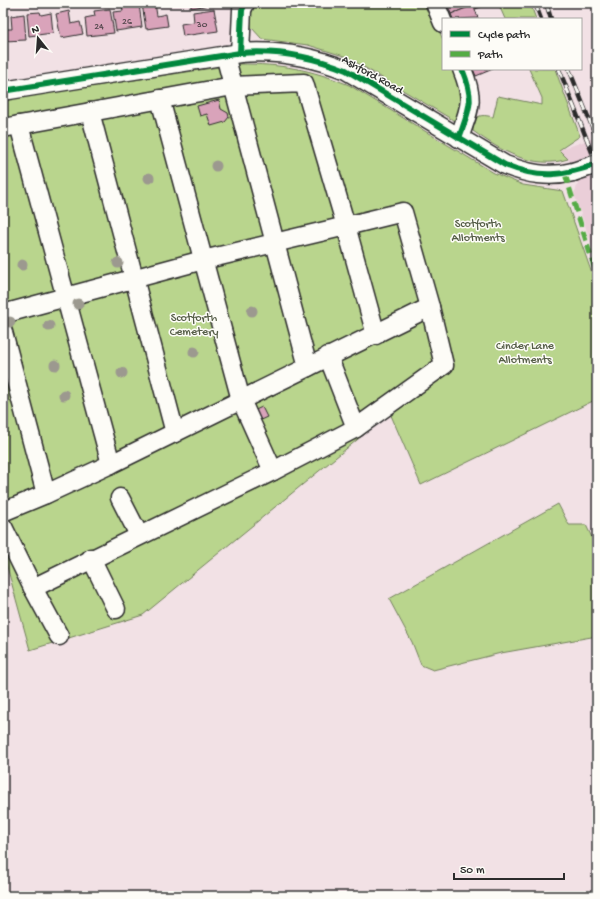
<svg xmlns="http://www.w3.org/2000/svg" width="600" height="899" font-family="'Gochi Hand',sans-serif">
<rect width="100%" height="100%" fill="#f2e1e5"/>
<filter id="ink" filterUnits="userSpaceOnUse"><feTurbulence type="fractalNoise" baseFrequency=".025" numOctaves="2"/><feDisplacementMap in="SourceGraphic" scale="8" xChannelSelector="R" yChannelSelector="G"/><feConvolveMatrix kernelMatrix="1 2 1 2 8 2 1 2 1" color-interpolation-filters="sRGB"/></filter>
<g filter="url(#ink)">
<path fill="#eaced8" d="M 597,137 L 597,260 L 574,194 L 578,184 L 568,159 L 559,150 Z"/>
<g fill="#b9d58d" stroke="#72805c">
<path d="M 256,3 L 428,3 L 443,40 L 443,69 L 455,69 L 465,92 L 457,120 L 453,120 L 347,57 L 308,45 L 262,39 L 251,27 L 250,16 Z"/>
<path d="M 498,3 L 530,3 L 536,19 L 505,19 Z"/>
<path d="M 239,64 C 281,64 310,69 349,85 L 494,173 L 523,185 L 563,191 L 597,288 L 597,399 L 421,485 L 390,413 L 143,615 L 30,650 L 3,552 L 3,100 Z"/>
<path d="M 529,69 L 555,69 L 580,136 L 559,150 L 568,159 C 533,170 501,151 473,131 L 473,121 C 479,114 484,115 493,117 L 498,96 L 542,105 L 542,98 Z"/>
<path d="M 558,504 L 569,525 L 586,525 L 597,548 L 597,636 L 501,653 L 433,670 L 421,665 L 412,642 L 389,599 Z"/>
</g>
<g fill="#d9a3ba" stroke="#2b2b2b">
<path d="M 155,3 L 157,16 L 166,14 L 168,26 L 146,29 L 142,4 Z"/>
<path d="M 191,3 L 216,3 L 216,4 L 191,8 Z"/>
<path d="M 447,3 L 479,3 L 451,14 Z"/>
<path d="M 479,3 L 489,4 L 475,9 L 478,18 L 453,19 L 451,14 Z"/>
<path d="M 139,4 L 142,27 L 116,31 L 113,12 L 123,11 L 122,6 Z"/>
<path d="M 110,9 L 114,33 L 87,36 L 85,18 L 95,16 L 94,11 Z"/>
<path d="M 214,9 L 218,31 L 183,36 L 181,24 L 194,22 L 193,12 Z"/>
<path d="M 69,11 L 71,24 L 80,22 L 83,34 L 61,38 L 56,14 Z"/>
<path d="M 40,12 L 41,15 L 51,13 L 53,33 L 29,36 L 27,13 Z"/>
<path d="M 24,14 L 26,40 L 4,41 L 3,29 L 12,29 L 11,16 Z"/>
<path d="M 473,69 L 493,69 L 476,76 Z"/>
<path d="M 219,100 L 221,109 L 228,113 L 229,117 L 225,122 L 211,126 L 207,114 L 200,116 L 197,106 Z"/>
<path d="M 262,407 L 267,417 L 254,423 L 249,413 Z"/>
</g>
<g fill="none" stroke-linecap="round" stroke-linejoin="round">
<defs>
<g id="minor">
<path d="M 435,3 L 443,23"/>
<path d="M 240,53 L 242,10 L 245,3"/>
<path d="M 225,55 L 308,367"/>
<path d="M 3,91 L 240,53 C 277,50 311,56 346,70 L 505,165 C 528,174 549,178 573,172"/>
<path d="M 160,99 L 241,400 L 273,471"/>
<path d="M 90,112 L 175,433"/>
<path d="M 19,125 L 111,464"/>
<path d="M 3,128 L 233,86 L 304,83 L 346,226 L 403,212 L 430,307 L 444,365 L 356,428 L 273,471 L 33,588"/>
<path d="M 459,138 C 470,107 475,101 462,69"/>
<path d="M 3,314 L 203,260 L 346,226 L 376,335"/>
<path d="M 3,332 L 46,494"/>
<path d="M 328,356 L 356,428"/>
<path d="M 120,498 L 139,535"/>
<path d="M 5,511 L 46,494 L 111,464 L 430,307"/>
<path d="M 3,527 L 33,588 L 59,636"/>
<path d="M 91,558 L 116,609"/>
</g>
</defs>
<use href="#minor" stroke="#2b2b2b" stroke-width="21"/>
<use href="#minor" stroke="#fdfcf7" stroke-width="18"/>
<defs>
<g id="rail">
<path d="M 535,3 L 541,19"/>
<path d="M 546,3 L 551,19"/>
<path d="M 559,69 L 597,165"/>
<path d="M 569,69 L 597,139"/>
</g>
</defs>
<use href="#rail" stroke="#2b2b2b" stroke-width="4.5"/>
<use href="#rail" stroke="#fdfcf7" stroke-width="3" stroke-dasharray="9" stroke-linecap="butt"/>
<defs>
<path id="minor-bridge" d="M 573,172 L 597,164"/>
</defs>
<use href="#minor-bridge" stroke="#2b2b2b" stroke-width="21" stroke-linecap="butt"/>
<use href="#minor-bridge" stroke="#fdfcf7" stroke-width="18"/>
<path stroke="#54ab44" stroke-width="5" stroke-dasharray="10 5" stroke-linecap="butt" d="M 565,174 L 597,276"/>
<defs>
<g id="cycleway">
<path d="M 240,53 L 242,10 L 245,3"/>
<path d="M 3,91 L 240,53 C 277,50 311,56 346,70 L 505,165 C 540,179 563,176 597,164"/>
<path d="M 459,138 C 470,107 475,101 462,69"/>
</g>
</defs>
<use href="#cycleway" stroke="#fdfcf7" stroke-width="8"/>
<use href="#cycleway" stroke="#00873e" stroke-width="6"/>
</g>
<g fill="#9c998f">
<circle cx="216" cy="166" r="5.5"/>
<circle cx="149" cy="178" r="5.5"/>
<circle cx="118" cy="263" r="5.5"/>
<circle cx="22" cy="265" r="5.5"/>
<circle cx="78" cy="304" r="5.5"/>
<circle cx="252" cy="311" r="5.5"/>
<circle cx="10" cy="322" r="5.5"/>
<circle cx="49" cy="326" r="5.5"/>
<circle cx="194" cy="352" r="5.5"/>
<circle cx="55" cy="365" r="5.5"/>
<circle cx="122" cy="373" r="5.5"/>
<circle cx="64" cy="395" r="5.5"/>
</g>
</g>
<g text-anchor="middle" stroke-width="3" stroke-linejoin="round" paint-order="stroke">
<g font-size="10" fill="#56494f">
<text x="127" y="24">26</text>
<text x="202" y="27">30</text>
<text x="99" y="29">24</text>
</g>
<g font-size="12" fill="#2b2b2b" stroke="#fdfcf7">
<text transform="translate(373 74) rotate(29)" y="4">Ashford Road</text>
</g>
<g font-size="12" fill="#565e48" stroke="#fdfcf7">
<text x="478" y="227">Scotforth<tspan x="478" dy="14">Allotments</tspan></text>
<text x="194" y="321">Scotforth<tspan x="194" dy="14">Cemetery</tspan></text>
<text x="525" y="349">Cinder Lane<tspan x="525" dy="14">Allotments</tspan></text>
</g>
</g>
<rect width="600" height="899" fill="none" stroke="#fdfcf7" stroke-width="16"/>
<rect x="8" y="8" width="584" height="883" fill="none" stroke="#2b2b2b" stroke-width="1.5" filter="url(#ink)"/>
<rect x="442" y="18" width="140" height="52" fill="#fdfcf7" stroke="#a9a8a5"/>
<rect x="450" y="31" width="20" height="6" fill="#00873e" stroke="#a9a8a5"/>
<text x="478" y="38" font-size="12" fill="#2b2b2b">Cycle path</text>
<rect x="450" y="51" width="20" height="6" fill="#54ab44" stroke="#a9a8a5"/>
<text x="478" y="58" font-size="12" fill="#2b2b2b">Path</text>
<g transform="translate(38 38) rotate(343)" stroke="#fdfcf7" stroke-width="3" paint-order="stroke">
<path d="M0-3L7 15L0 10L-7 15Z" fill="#2b2b2b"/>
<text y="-6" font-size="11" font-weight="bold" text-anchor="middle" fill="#2b2b2b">N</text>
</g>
<path d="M454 873v6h110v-6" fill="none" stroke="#2b2b2b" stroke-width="2"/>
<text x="460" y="873" font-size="12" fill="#2b2b2b" stroke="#fdfcf7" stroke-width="3" paint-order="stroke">50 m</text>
</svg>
